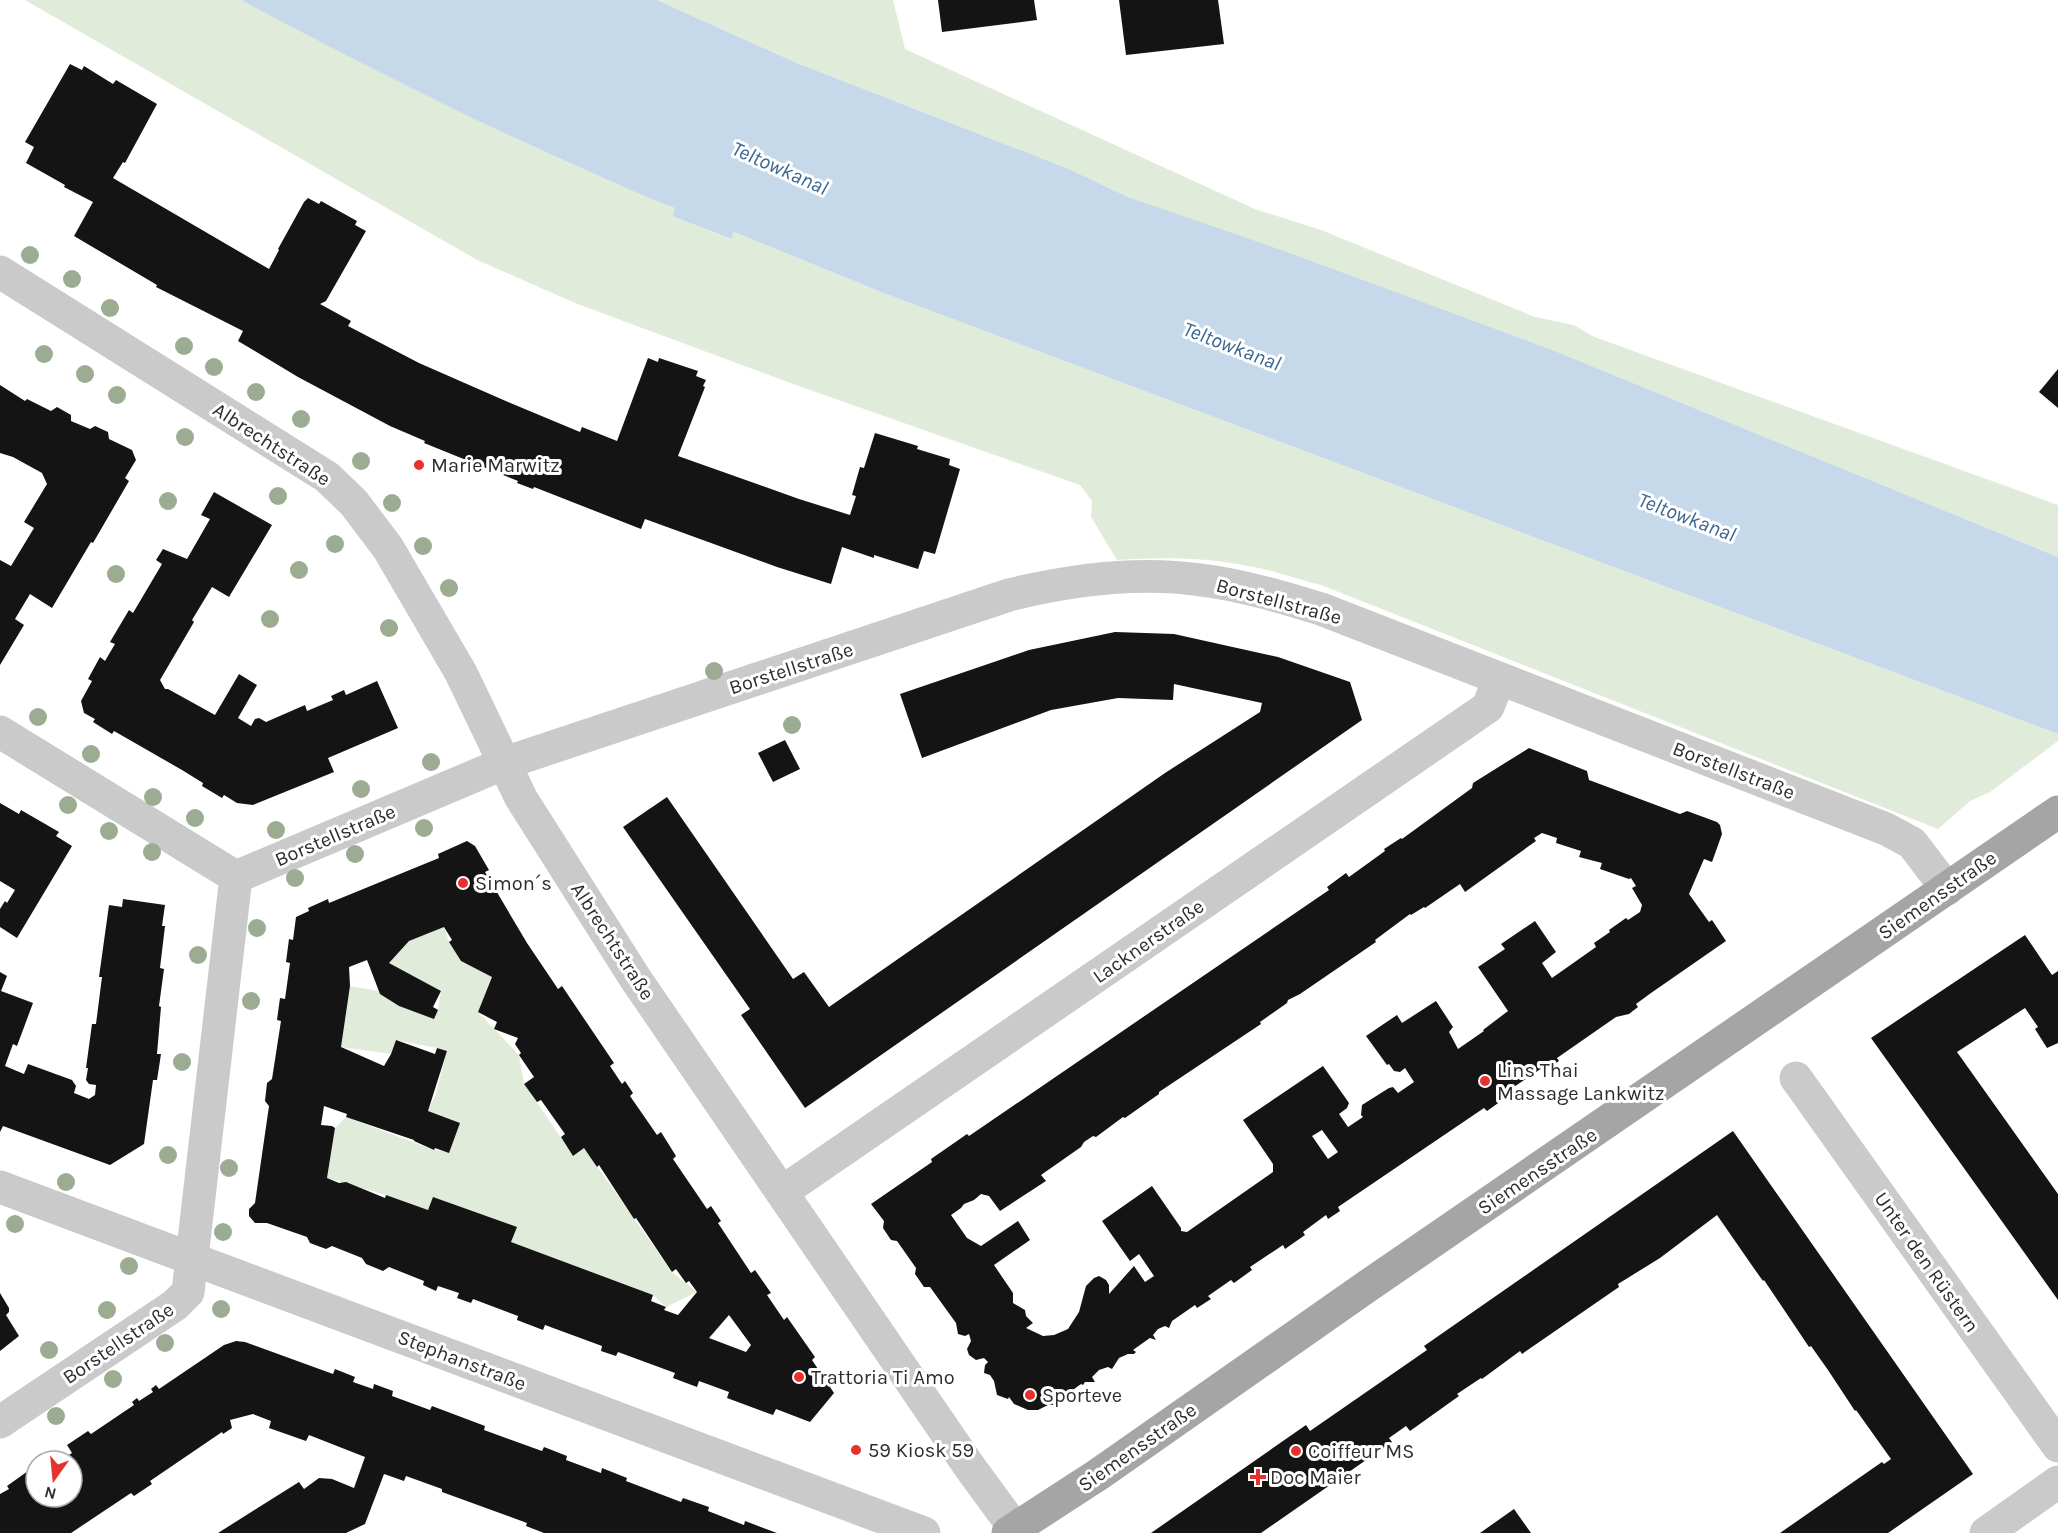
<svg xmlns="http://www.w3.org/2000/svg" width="2058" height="1533" font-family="Karla,sans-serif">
<rect width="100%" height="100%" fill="#fff"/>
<g fill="#e1ebda">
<path d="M 25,0 L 241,0 L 310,36 L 486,124 L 547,153 L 675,208 L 672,216 L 730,239 L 734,232 L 881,292 L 2058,734 L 2058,741 L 1990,792 L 1970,801 L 1938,829 L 1321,585 C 1297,579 1273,570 1248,566 C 1205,557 1161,557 1117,560 L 1091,517 L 1092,501 L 1080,485 L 793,384 L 575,303 L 477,260 Z"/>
<path d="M 657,0 L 893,0 L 905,49 L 1255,209 L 1321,230 L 1535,317 L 1574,325 L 1592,336 L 2058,505 L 2058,557 L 1555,351 L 1128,197 L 1069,169 L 797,63 Z"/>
<path d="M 444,927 L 449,942 L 461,961 L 492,977 L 478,1012 L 519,1055 L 524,1084 L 573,1155 L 584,1148 L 672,1272 L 697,1292 L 666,1307 L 653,1295 L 511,1242 L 516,1228 L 433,1197 L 428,1210 L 386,1195 L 327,1178 L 335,1128 L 346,1117 L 434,1150 L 449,1152 L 460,1123 L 428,1111 L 436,1093 L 447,1051 L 437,1048 L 396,1040 L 391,1054 L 341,1047 L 350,986 L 378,991 L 399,1006 L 434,1018 L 438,1010 L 441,991 L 389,963 L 409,941 Z"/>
</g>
<path fill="#c6d9eb" d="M 241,0 L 657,0 L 797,63 L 1069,169 L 1128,197 L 1284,251 L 1555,351 L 2058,557 L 2058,734 L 881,292 L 734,232 L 731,239 L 672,216 L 675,208 C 645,197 616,183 586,170 C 469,119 354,60 241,0 Z"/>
<g fill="#141414" fill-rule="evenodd">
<path d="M 938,0 L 1034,0 L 1037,20 L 942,32 Z"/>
<path d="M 1119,0 L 1218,0 L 1224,44 L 1126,55 Z"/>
<path d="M 70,64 L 82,70 L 84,66 L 113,84 L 116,80 L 157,104 L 125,163 L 123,162 L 113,178 L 269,269 L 279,250 L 278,249 L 304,202 L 308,198 L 319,204 L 321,201 L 357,221 L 355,225 L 366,231 L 326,301 L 320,304 L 351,321 L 348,326 L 419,363 L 508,402 L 580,432 L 582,427 L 617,441 L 648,358 L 658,362 L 659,358 L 698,371 L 696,376 L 706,380 L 703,386 L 705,387 L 678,456 L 799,499 L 850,515 L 856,496 L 852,495 L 860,467 L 864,468 L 875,433 L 918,446 L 917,449 L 950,459 L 949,465 L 960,469 L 935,554 L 924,551 L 918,569 L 874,555 L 874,558 L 842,547 L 831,584 L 777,567 L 645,519 L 641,529 L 534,487 L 533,489 L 517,483 L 518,481 L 424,443 L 425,441 L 390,426 L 298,377 L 238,341 L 243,331 L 156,287 L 157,285 L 74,236 L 93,202 L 64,187 L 65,185 L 26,163 L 34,147 L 25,142 Z"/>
<path d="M 2058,369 L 2058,408 L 2039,392 Z"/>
<path d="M 0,385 L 25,401 L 27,399 L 51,411 L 57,407 L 71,415 L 71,421 L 90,429 L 95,426 L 108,432 L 109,439 L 132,450 L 136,460 L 125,478 L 129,481 L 93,543 L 91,542 L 52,608 L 30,594 L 15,619 L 24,625 L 0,665 L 0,560 L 11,566 L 34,528 L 24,522 L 47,484 L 42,473 L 13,457 L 0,453 Z"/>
<path d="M 214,492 L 272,525 L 229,597 L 212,587 L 192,620 L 194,622 L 160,680 L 165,689 L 168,689 L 215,715 L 239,674 L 257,685 L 238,718 L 251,726 L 255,719 L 259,718 L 266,722 L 305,705 L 307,711 L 333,700 L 331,696 L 344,690 L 346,695 L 377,681 L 398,728 L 328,758 L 334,772 L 253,805 L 237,803 L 224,795 L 222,798 L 202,786 L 203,783 L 182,770 L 114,731 L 112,734 L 93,722 L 95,719 L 84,713 L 81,701 L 92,681 L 88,679 L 100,657 L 105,661 L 115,644 L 110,642 L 129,610 L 133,613 L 162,564 L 156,560 L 163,549 L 187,559 L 210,519 L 201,515 Z"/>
<path d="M 1115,632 L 1174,634 L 1278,657 L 1350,682 L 1362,720 L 805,1108 L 741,1015 L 750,1009 L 623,827 L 667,797 L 793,979 L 804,972 L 829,1007 L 1165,773 L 1260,712 L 1262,703 L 1174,684 L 1173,700 L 1118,698 L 1051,710 L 922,758 L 900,694 L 1029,650 Z"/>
<path d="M 785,740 L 800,769 L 773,782 L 758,753 Z"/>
<path d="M 1529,748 L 1587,771 L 1589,780 L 1680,814 L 1687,811 L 1717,822 L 1720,825 L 1722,834 L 1712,862 L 1704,859 L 1689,894 L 1709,922 L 1712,920 L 1726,941 L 1651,993 L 1636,1004 L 1638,1007 L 1629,1014 L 1616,1017 L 1557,1058 L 1559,1061 L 1544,1071 L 1542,1068 L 1505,1093 L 1508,1096 L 1487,1111 L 1484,1108 L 1338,1207 L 1340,1211 L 1328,1219 L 1326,1215 L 1303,1232 L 1305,1235 L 1285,1249 L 1283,1245 L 1250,1267 L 1252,1270 L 1234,1283 L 1231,1280 L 1208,1296 L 1211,1299 L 1197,1308 L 1195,1305 L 1172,1321 L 1169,1328 L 1165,1326 L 1158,1329 L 1153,1335 L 1156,1340 L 1150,1338 L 1147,1340 L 1133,1350 L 1136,1352 L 1134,1354 L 1128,1354 L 1119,1358 L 1112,1369 L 1108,1367 L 1099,1370 L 1092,1377 L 1095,1382 L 1085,1382 L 1083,1385 L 1081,1384 L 1070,1392 L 1075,1394 L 1073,1396 L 1069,1395 L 1062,1398 L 1059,1405 L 1048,1405 L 1038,1410 L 1028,1410 L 1014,1404 L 1009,1397 L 1008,1399 L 997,1395 L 994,1381 L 990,1375 L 984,1373 L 985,1365 L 988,1362 L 984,1358 L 976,1360 L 969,1355 L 967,1349 L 971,1341 L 969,1334 L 965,1336 L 958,1334 L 956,1323 L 930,1287 L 924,1287 L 915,1274 L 916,1268 L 897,1241 L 891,1240 L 883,1228 L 884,1221 L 871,1204 L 932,1162 L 931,1159 L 967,1134 L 969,1136 L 1329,890 L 1327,887 L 1346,873 L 1349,877 L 1385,851 L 1384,849 L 1401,838 L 1402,839 L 1472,788 L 1473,783 ZM 1542,833 L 1557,838 L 1556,843 L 1581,851 L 1579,857 L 1602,863 L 1600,869 L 1629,879 L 1631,878 L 1636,886 L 1632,888 L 1642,905 L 1640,912 L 1628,920 L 1626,918 L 1609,930 L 1610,932 L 1594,943 L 1596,947 L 1552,978 L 1542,963 L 1556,952 L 1535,921 L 1501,944 L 1505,949 L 1478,967 L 1508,1011 L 1483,1030 L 1484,1031 L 1458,1049 L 1449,1032 L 1453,1027 L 1436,1001 L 1402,1023 L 1397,1015 L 1366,1036 L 1387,1065 L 1389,1064 L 1394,1071 L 1400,1072 L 1405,1068 L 1414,1082 L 1398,1093 L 1393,1087 L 1389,1088 L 1362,1105 L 1361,1115 L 1363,1117 L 1348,1127 L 1339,1114 L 1347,1108 L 1349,1103 L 1323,1066 L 1243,1120 L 1273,1164 L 1273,1172 L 1187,1232 L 1181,1231 L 1181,1228 L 1152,1186 L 1102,1221 L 1130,1261 L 1139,1254 L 1154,1276 L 1145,1282 L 1134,1266 L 1109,1294 L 1109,1285 L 1106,1280 L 1099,1276 L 1094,1278 L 1086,1286 L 1079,1312 L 1068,1329 L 1054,1335 L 1043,1336 L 1026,1328 L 1033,1323 L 1026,1316 L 1025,1310 L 1013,1303 L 1013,1293 L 994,1265 L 1030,1240 L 1018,1221 L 981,1246 L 967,1238 L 951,1215 L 961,1208 L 964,1204 L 974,1200 L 981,1194 L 989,1196 L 1000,1211 L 1046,1181 L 1041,1175 L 1081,1147 L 1084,1142 L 1093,1136 L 1096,1137 L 1123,1117 L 1125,1118 L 1159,1094 L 1159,1092 L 1261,1024 L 1260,1022 L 1287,1003 L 1288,1000 L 1300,994 L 1376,942 L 1375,940 L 1410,914 L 1411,915 L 1424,907 L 1425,908 L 1460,884 L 1465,892 L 1536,841 L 1534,838 ZM 1322,1130 L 1338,1152 L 1328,1159 L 1312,1136 Z"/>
<path d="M 0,803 L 19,814 L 21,810 L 59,832 L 56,836 L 72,846 L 17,938 L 0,927 L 0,909 L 5,901 L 7,903 L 15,890 L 0,881 Z"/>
<path d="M 467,841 L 475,846 L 489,870 L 485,872 L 527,943 L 558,989 L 562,986 L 614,1063 L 610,1066 L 622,1084 L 625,1081 L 633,1093 L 630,1096 L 657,1135 L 661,1132 L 676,1156 L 673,1159 L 707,1209 L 711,1206 L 721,1221 L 718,1223 L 751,1273 L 755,1270 L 771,1293 L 767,1295 L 784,1320 L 787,1317 L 815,1357 L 812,1360 L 834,1393 L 810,1422 L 776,1409 L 773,1415 L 727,1398 L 729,1392 L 699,1381 L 697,1387 L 673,1378 L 675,1373 L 618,1352 L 616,1356 L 601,1351 L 602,1346 L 545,1325 L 543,1330 L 517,1320 L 518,1316 L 473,1299 L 471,1303 L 457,1298 L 459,1293 L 438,1286 L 436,1291 L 423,1285 L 424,1281 L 389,1267 L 383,1271 L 366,1264 L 362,1258 L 332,1246 L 326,1249 L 310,1243 L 307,1237 L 267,1223 L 255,1223 L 249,1216 L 249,1209 L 255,1203 L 269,1106 L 265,1101 L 267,1083 L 272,1079 L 281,1021 L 277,1020 L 280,998 L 285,999 L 290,963 L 286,962 L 289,939 L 293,940 L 296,917 L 309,911 L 308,908 L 328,899 L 329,903 L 439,858 L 438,854 ZM 444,927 L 452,940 L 449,942 L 461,961 L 492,977 L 478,1012 L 497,1022 L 494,1029 L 518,1038 L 515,1044 L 521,1053 L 519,1055 L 534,1077 L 524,1084 L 537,1102 L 541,1100 L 565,1134 L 561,1137 L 573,1156 L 584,1148 L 597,1167 L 599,1165 L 634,1219 L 636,1218 L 672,1272 L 676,1269 L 686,1283 L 689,1281 L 697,1292 L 678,1315 L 664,1310 L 666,1307 L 651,1301 L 653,1295 L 511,1242 L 517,1227 L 433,1197 L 428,1210 L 386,1195 L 385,1198 L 346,1182 L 339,1183 L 327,1178 L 335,1128 L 332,1126 L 321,1125 L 324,1106 L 347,1114 L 346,1117 L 414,1140 L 414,1141 L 434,1150 L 435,1148 L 449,1153 L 460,1123 L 428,1111 L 447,1051 L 437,1048 L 435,1054 L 396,1040 L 391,1054 L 384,1066 L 341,1047 L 350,986 L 349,967 L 367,960 L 380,994 L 399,1006 L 434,1019 L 438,1010 L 433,1007 L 441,991 L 389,963 L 409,941 ZM 729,1315 L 751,1345 L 746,1352 L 709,1338 Z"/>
<path d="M 123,899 L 165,905 L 162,926 L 165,926 L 160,968 L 164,969 L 159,1006 L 161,1007 L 157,1054 L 161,1054 L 157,1080 L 153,1080 L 144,1144 L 110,1165 L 3,1126 L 0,1132 L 0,972 L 7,976 L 1,991 L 33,1003 L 17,1046 L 13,1044 L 5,1066 L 24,1074 L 28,1064 L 72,1080 L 76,1086 L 74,1093 L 89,1099 L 95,1095 L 96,1085 L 89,1084 L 86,1080 L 88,1068 L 86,1068 L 92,1024 L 96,1024 L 102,977 L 99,977 L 109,905 L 122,907 Z"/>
<path d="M 2025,935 L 2052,975 L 2058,971 L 2058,1043 L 2047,1048 L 2035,1029 L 2038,1027 L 2025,1008 L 1957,1052 L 2058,1194 L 2058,1300 L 1871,1038 Z"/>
<path d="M 1733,1131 L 1973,1474 L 1888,1533 L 1780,1533 L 1882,1462 L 1884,1464 L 1891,1459 L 1856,1410 L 1855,1411 L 1828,1370 L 1811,1346 L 1809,1347 L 1764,1280 L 1763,1281 L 1753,1267 L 1717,1215 L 1660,1258 L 1618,1284 L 1619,1287 L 1522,1354 L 1520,1351 L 1482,1379 L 1481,1378 L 1457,1394 L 1459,1396 L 1410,1431 L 1406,1426 L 1389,1438 L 1392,1442 L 1261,1533 L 1151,1533 L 1306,1425 L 1310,1431 L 1427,1350 L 1424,1346 Z"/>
<path d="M 0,1293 L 9,1308 L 9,1312 L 6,1315 L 19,1336 L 0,1351 Z"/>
<path d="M 236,1341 L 245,1342 L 333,1374 L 335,1369 L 355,1377 L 353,1382 L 373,1389 L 374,1384 L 393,1391 L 392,1396 L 430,1410 L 432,1406 L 485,1426 L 484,1430 L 542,1451 L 544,1447 L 567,1456 L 566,1460 L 601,1473 L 602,1468 L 627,1478 L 626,1481 L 681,1502 L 683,1498 L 709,1507 L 708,1511 L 744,1525 L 745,1521 L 777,1533 L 544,1533 L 526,1526 L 527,1523 L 442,1492 L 442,1489 L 406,1476 L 404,1481 L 384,1474 L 365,1524 L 346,1533 L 218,1533 L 299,1482 L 304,1489 L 319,1478 L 332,1479 L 354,1488 L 365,1457 L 309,1435 L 306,1441 L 269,1428 L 271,1421 L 253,1414 L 230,1420 L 232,1428 L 223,1434 L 222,1432 L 150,1481 L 152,1484 L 134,1496 L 131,1493 L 71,1533 L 0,1533 L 0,1494 L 9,1489 L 7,1486 L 28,1471 L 33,1478 L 36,1476 L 36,1497 L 72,1497 L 72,1461 L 50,1461 L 58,1456 L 61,1460 L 72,1453 L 67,1445 L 88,1431 L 91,1434 L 134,1405 L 132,1402 L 137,1398 L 139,1401 L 153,1392 L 151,1389 L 156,1385 L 159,1389 L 224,1345 Z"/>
<path d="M 1514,1509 L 1531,1533 L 1480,1533 Z"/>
</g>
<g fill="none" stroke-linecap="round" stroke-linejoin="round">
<g stroke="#cacaca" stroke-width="33">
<path d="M 0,272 L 327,477 L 354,503 L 388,548 L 461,673 L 521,798 L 635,978 L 969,1466 L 1018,1533"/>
<path d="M 0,732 L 236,877"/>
<path d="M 236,877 L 505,763 L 1009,595 C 1070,580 1138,571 1201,580 C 1241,585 1282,597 1321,609 L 1886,829 L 1912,843 L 1947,889"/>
<path d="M 1796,1078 L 2058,1446"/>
<path d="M 0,1187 L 924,1533"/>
<path d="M 782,1192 L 1488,707 L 1499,679"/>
<path d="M 0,1422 L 175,1305 L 188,1292 L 236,877"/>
<path d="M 1986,1533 L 2058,1482"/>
</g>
<path stroke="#a5a5a5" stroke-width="33" d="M 1008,1533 L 1099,1474 L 1369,1285 L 2058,812"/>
</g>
<g fill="#9cac93">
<circle cx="30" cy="255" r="9"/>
<circle cx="72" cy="279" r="9"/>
<circle cx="110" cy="308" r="9"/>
<circle cx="184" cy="346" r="9"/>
<circle cx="44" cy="354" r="9"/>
<circle cx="214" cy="367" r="9"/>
<circle cx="85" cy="374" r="9"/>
<circle cx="256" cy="392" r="9"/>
<circle cx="117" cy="395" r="9"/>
<circle cx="301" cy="419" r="9"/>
<circle cx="185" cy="437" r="9"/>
<circle cx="361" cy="461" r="9"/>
<circle cx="278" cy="496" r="9"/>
<circle cx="168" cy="501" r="9"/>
<circle cx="392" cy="503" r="9"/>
<circle cx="335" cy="544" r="9"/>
<circle cx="423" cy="546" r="9"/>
<circle cx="299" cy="570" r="9"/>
<circle cx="116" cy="574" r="9"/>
<circle cx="449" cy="588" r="9"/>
<circle cx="270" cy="619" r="9"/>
<circle cx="389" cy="628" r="9"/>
<circle cx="714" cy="671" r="9"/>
<circle cx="38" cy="717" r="9"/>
<circle cx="792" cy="725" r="9"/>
<circle cx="91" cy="754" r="9"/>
<circle cx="431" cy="762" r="9"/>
<circle cx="361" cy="789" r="9"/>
<circle cx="153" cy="797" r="9"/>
<circle cx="68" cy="805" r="9"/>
<circle cx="195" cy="818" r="9"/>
<circle cx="424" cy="828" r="9"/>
<circle cx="276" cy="830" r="9"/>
<circle cx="109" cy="831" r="9"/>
<circle cx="152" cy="852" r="9"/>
<circle cx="355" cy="854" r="9"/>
<circle cx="295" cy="878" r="9"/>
<circle cx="257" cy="928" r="9"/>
<circle cx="198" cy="955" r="9"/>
<circle cx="251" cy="1001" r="9"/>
<circle cx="182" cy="1062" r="9"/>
<circle cx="168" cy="1155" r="9"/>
<circle cx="229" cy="1168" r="9"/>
<circle cx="66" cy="1182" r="9"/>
<circle cx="15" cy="1224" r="9"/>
<circle cx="223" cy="1232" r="9"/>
<circle cx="129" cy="1266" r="9"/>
<circle cx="221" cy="1309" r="9"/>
<circle cx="107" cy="1310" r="9"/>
<circle cx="165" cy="1343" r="9"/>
<circle cx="49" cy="1350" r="9"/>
<circle cx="113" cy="1379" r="9"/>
<circle cx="56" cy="1416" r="9"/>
</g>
<g fill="#e6312d" stroke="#fff" stroke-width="2">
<circle cx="419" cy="465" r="6"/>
<circle cx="463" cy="883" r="6"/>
<circle cx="1485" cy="1081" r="6"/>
<circle cx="799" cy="1377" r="6"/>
<circle cx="1030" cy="1395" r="6"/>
<circle cx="856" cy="1450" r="6"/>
<circle cx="1296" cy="1451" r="6"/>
<path d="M1255 1468h6v6h6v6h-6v6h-6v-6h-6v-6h6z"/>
</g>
<g text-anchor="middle" stroke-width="6" stroke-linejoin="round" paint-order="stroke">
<g font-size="20" fill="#2d2d2d" stroke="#fff">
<text transform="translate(272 444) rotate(33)" y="7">Albrechtstraße</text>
<text transform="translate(1279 601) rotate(15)" y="7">Borstellstraße</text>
<text transform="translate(791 668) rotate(-18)" y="7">Borstellstraße</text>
<text transform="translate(1734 770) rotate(21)" y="7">Borstellstraße</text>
<text transform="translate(335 835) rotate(-23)" y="7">Borstellstraße</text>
<text transform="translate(1937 895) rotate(-35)" y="7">Siemensstraße</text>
<text transform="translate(613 941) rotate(57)" y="7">Albrechtstraße</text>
<text transform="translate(1148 941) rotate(-35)" y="7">Lacknerstraße</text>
<text transform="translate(1537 1171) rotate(-34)" y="7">Siemensstraße</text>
<text transform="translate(1927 1262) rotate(55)" y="7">Unter den Rüstern</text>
<text transform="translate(118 1343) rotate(-34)" y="7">Borstellstraße</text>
<text transform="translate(462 1360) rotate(21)" y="7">Stephanstraße</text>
<text transform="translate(1137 1447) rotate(-35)" y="7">Siemensstraße</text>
</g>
<g font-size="20" fill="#2d2d2d" stroke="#fff" text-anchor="start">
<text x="431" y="472">Marie Marwitz</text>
<text x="475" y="890">Simon´s</text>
<text x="1497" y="1077">Lins Thai<tspan x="1497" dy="23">Massage Lankwitz</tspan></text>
<text x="811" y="1384">Trattoria Ti Amo</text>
<text x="1042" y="1402">Sporteve</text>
<text x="868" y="1457">59 Kiosk 59</text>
<text x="1308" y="1458">Coiffeur MS</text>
<text x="1270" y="1484">Doc Maier</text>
</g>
<g font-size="21" font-style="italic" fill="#3b668f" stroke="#fff">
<text transform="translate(780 168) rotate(24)" y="7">Teltowkanal</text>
<text transform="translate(1232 346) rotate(21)" y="7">Teltowkanal</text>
<text transform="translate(1687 517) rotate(21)" y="7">Teltowkanal</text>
</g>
</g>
<g transform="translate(54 1479) rotate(195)"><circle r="28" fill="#ffffff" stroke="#ababab" stroke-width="1.5"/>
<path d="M0-4.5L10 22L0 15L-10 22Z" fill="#e6312d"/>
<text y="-9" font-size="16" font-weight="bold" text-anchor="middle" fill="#2d2d2d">N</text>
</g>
</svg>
